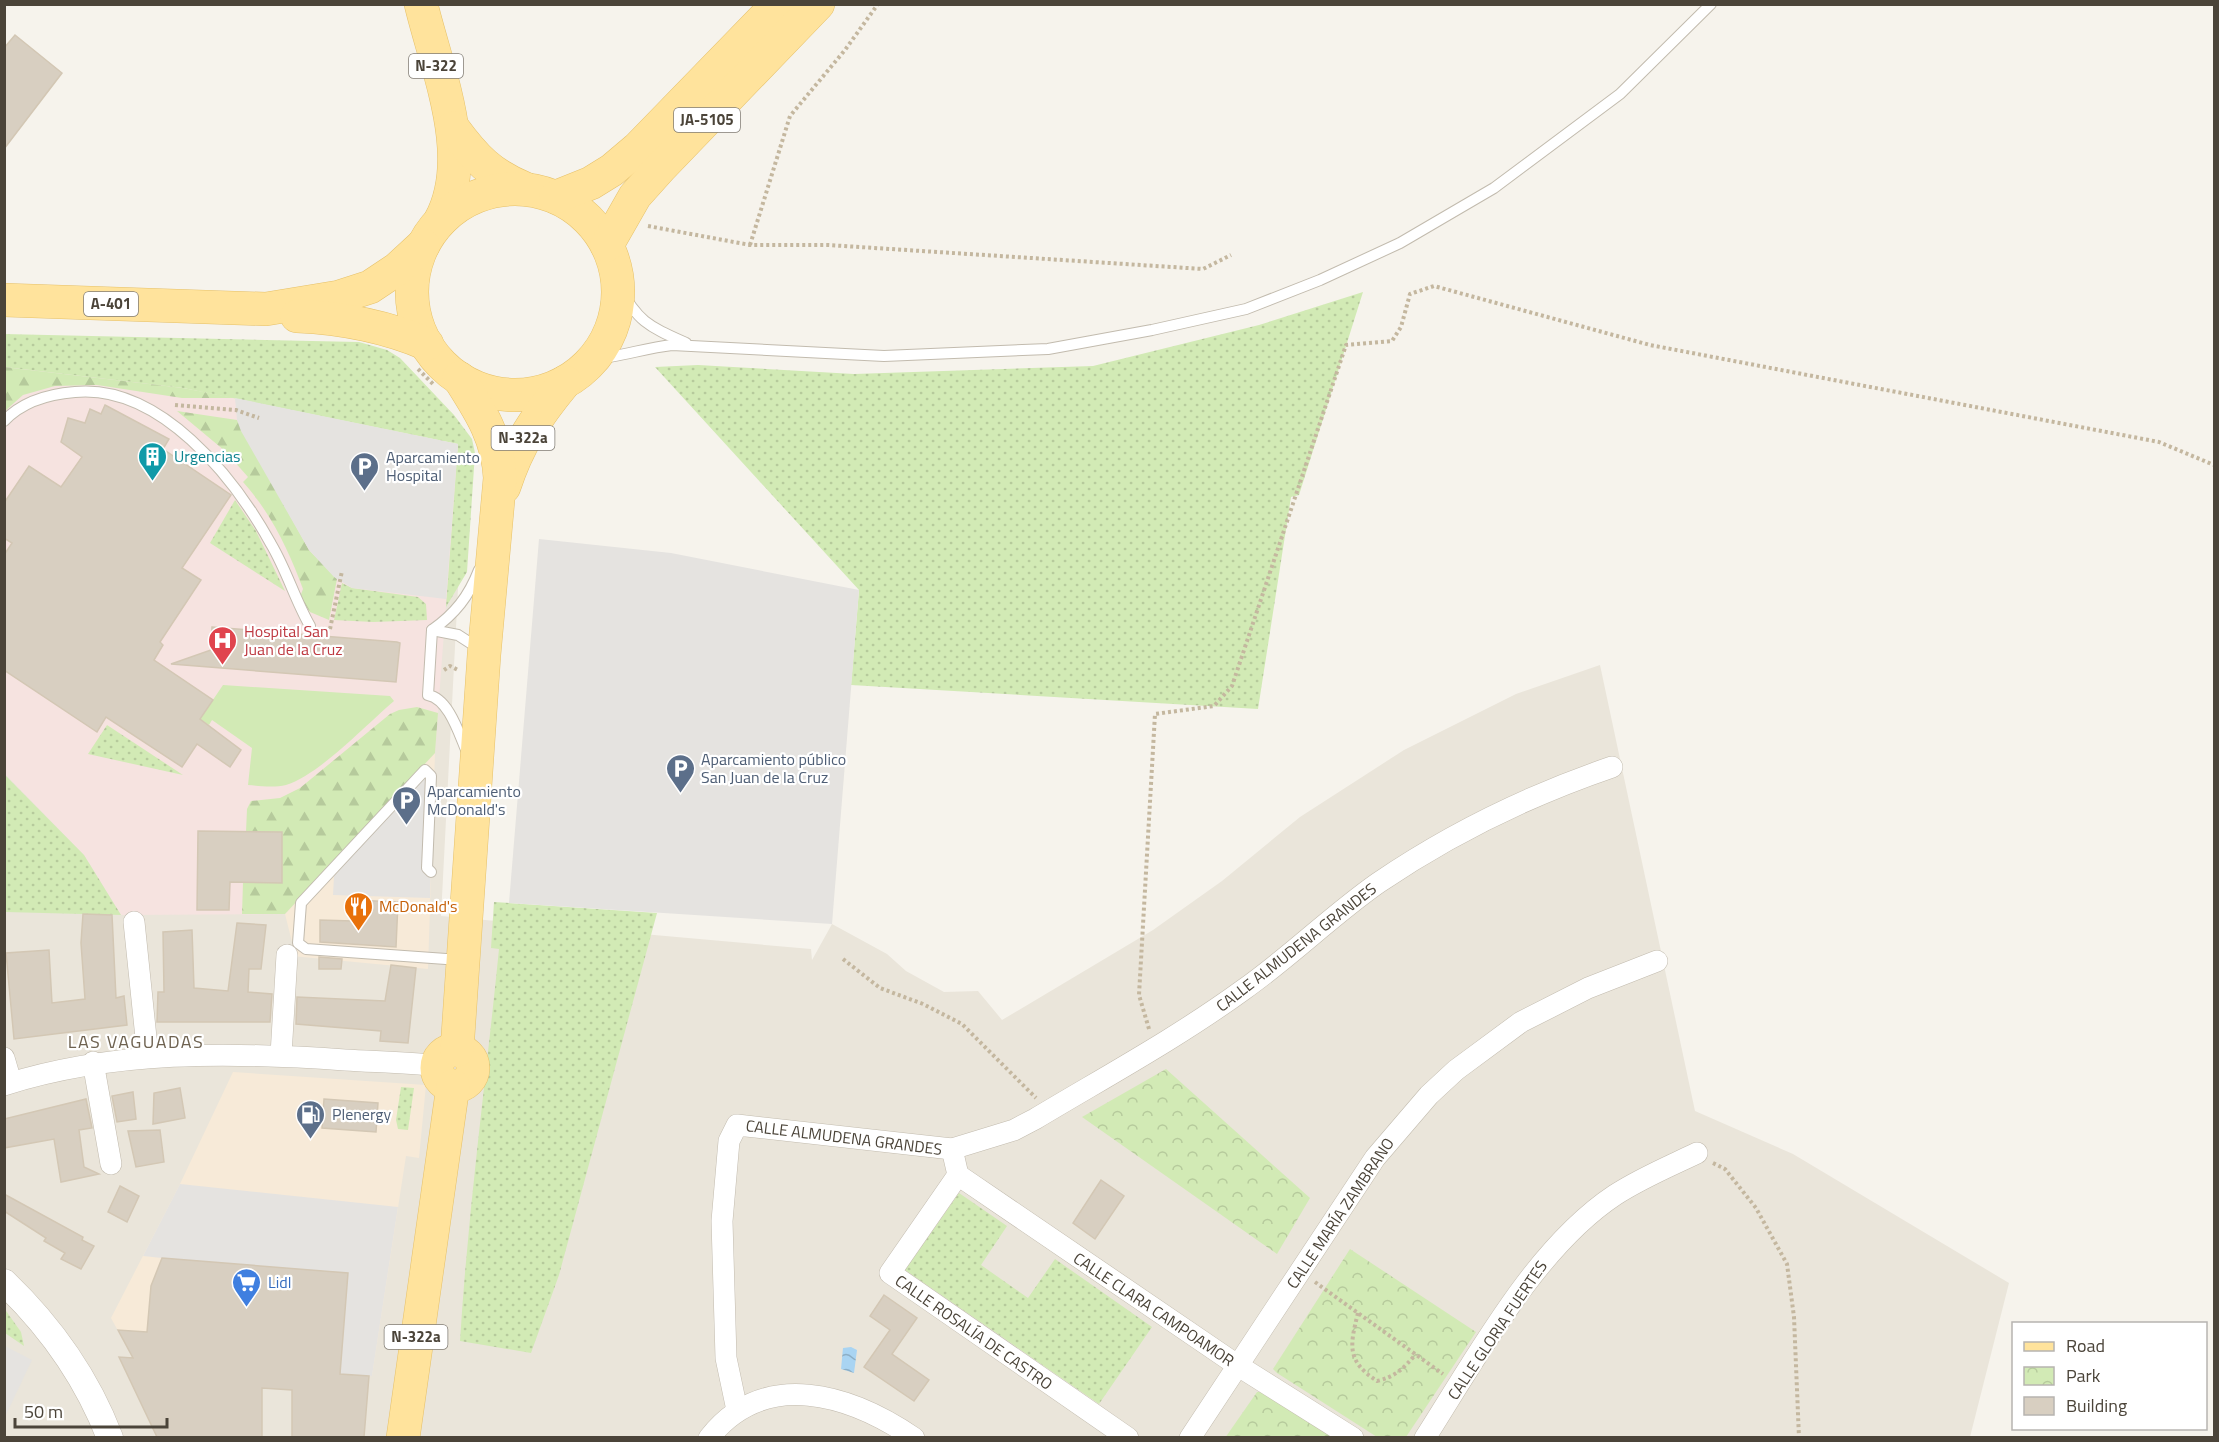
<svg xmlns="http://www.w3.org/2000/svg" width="2219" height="1442" font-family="'Titillium Web',sans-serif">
<defs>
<pattern id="grass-dots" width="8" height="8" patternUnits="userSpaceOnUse" patternTransform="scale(1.5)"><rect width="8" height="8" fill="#d2eab5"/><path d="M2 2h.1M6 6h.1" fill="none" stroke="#b6ca9c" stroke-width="1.8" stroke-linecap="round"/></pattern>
<pattern id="forest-firs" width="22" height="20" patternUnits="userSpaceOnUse" patternTransform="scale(1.5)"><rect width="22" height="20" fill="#d2eab5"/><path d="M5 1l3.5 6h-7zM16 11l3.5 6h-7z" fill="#b6ca9c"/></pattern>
<pattern id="park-crowns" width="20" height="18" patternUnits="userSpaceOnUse" patternTransform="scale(1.5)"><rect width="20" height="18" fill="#d2eab5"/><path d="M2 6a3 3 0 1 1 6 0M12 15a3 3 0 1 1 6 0" fill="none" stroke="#b6ca9c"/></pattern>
<pattern id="water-waves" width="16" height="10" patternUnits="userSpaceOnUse" patternTransform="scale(1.5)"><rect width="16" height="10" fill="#a9d4f2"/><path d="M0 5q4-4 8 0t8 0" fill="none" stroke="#8caec5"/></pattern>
</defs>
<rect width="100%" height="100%" fill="#f6f3ec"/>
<path fill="#eae5da" d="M 5,349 L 465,454 L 441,916 L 811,949 L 812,960 L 832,924 L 887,954 L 906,971 L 944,992 L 978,991 L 1002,1020 L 1153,930 L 1222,881 L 1300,817 L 1404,750 L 1516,694 L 1600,665 L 1695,1111 L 1793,1154 L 2009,1283 L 1970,1437 L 5,1438 Z"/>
<g fill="#f7ead8">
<path d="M 435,753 L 428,969 L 292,956 L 293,946 L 285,914 Z"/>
<path d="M 233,1072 L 426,1085 L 419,1158 L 406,1156 L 372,1376 L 133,1358 L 111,1318 L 180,1184 Z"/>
</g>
<path fill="#f6e3e0" d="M 4,367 L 183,388 L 458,444 L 435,753 L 285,914 L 121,915 L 84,855 L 5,774 Z"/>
<g fill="url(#grass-dots)">
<path d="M 1363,292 L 1299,495 L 1291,497 L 1258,709 L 851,685 L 859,590 L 655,367 L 698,365 L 854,374 L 1093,366 L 1259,325 Z"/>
<path d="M 4,334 L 359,342 L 387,350 L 400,358 L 454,415 L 472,439 L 475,453 L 467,572 L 446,607 L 458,444 L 183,388 L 5,367 Z"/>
<path d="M 235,500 L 256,531 L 285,591 L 210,543 Z"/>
<path d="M 342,583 L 352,588 L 418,597 L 426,604 L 427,620 L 373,622 L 334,620 Z"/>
<path d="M 107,725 L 183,775 L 88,754 Z"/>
<path d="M 4,774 L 84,855 L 121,915 L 5,912 Z"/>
<path d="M 494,902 L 657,913 L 559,1275 L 531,1353 L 460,1341 C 468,1210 486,1080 499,949 L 491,948 Z"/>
<path d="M 401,1087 L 414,1088 L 408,1130 L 398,1129 L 396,1120 Z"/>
<path d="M 959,1193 L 1007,1226 L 981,1265 L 1028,1298 L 1055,1259 L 1152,1327 L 1099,1404 L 905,1270 Z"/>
<path d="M 4,1308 L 21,1332 L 24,1346 L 5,1333 Z"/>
</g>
<g fill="url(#forest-firs)">
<path d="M 4,367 L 183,388 L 235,398 L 182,398 L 97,385 L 55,386 L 23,395 L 5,411 Z"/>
<path d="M 177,411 L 237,420 L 309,550 L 337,579 L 329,620 L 310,612 L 300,597 L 303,589 C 289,551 271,513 243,482 L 248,477 L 225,451 Z"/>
<path d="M 417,707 L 438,713 L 435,753 L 285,914 L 242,914 L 243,882 L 282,882 L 282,832 L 246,832 L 247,809 L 251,801 L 280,798 L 300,788 L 390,714 L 399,710 Z"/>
</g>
<g fill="url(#park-crowns)">
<path d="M 1166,1069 L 1310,1198 L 1277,1254 L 1082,1117 Z"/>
<path d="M 1350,1249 L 1476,1332 L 1406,1437 L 1377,1437 L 1277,1373 L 1273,1369 Z"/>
<path d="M 1257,1392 L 1262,1392 L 1335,1438 L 1225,1438 Z"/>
</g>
<path fill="#d2eab5" d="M 223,685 L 390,696 L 394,701 C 367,724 319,775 286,785 C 274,788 260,786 248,785 L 252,748 L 212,720 L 209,725 L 200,719 Z"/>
<g fill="#e5e3e0">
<path d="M 235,398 L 458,444 L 446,599 L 352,588 L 334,577 L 309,550 L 241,431 L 237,420 Z"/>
<path d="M 539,539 L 671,553 L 859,590 L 832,924 L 509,903 Z"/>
<path d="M 422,777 L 434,778 L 430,898 L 333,895 L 334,876 Z"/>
<path d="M 180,1184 L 398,1207 L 372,1376 L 340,1374 L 162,1258 L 143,1256 Z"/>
<path d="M 5,1346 L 32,1360 L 5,1417 Z"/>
</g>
<path fill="url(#water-waves)" d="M 851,1347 L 857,1350 L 854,1373 L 841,1369 L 843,1348 Z"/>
<g fill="#d8cfc1" stroke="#d3c7b4" stroke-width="1.5">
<path d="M 15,35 L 62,73 L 4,149 L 4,48 Z"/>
<path d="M 105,405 L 169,439 L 163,449 L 231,495 L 182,568 L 201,580 L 160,642 L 163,645 L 154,660 L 213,700 L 200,719 L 241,750 L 230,767 L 197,744 L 182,767 L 106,717 L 97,732 L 4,670 L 4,555 L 12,543 L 4,538 L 4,503 L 29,466 L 61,487 L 82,457 L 61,442 L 68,418 L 85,423 L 90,409 L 101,414 Z"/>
<path d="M 212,627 L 397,642 L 400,643 L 396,682 L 171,664 L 211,650 Z"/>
<path d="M 198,831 L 282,832 L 282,883 L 230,882 L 229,910 L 197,910 Z"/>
<path d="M 353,900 L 398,902 L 396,947 L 320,942 L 320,920 L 353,921 Z"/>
<path d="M 83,914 L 112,915 L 116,998 L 124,996 L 127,1025 L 14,1039 L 6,953 L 49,950 L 52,1003 L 85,999 L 81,943 Z"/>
<path d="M 237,923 L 266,925 L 261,969 L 249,969 L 248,992 L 272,994 L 270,1022 L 157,1022 L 158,992 L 164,992 L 163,932 L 192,930 L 194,988 L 228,991 Z"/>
<path d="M 319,957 L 342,959 L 341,969 L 319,969 Z"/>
<path d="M 391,965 L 416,968 L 408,1043 L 380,1041 L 381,1031 L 296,1024 L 297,997 L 385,1001 Z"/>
<path d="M 180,1088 L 185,1118 L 153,1124 L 154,1093 Z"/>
<path d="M 133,1092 L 136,1119 L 117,1122 L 112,1096 Z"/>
<path d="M 86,1099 L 92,1128 L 79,1130 L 84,1167 L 99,1174 L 61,1182 L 54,1139 L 4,1148 L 4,1119 Z"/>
<path d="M 324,1099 L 378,1103 L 376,1132 L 322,1128 Z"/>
<path d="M 160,1130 L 164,1162 L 136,1167 L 128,1131 Z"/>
<path d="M 1101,1180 L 1124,1196 L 1095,1239 L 1073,1223 Z"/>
<path d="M 120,1186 L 139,1196 L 127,1222 L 108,1212 Z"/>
<path d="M 4,1194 L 83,1237 L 82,1240 L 94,1246 L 81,1269 L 61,1259 L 65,1253 L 44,1241 L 46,1238 L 4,1211 Z"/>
<path d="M 162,1258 L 348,1273 L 340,1374 L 369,1376 L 364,1437 L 292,1437 L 292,1390 L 262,1388 L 262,1437 L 157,1437 L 119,1357 L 133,1358 L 118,1330 L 147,1332 L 151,1286 Z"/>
<path d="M 884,1295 L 917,1318 L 892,1354 L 929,1380 L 914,1401 L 864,1367 L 890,1330 L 870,1316 Z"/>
</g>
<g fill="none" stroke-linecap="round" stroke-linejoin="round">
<defs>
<g id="service">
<path d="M 618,285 C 638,322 648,326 686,343"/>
<path d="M 593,359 C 620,357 645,348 672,345 L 884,356 L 1048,349 L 1152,330 L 1246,309 L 1320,280 L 1400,243 L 1494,188 L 1620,94 L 1711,4"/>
<path d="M 4,421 C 23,401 49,394 75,392 C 160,384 234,477 271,544 C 287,571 295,600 310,626"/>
<path d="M 432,630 L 458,635 L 478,648"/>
<path d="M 467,752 C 459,734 449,699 428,695 L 432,630 C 455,614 469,596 479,570"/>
<path d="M 431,872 L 427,868 L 431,776 L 425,770 L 301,903 L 298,943 L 306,949 L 460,960"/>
</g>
<g id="minor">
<path d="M 134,922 L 148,1057"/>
<path d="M 281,1055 L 287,955"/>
<path d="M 4,1058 L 11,1082"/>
<path d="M 93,1062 L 111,1164"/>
<path d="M 4,1085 C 114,1050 231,1052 345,1060 C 376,1062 407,1062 437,1066"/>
<path d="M 958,1175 L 952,1149 L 1014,1130 L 1035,1119 C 1105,1077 1177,1038 1243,990 C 1290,957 1331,916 1378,883 C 1450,834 1530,795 1612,767"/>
<path d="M 958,1175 L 1237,1365 L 1353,1438"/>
<path d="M 958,1175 L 890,1273 L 1128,1438"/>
<path d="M 737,1410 L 726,1358 L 722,1221 L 729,1141 L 737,1125 L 952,1149"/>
<path d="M 709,1438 C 765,1367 851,1395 914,1438"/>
<path d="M 1190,1438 L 1375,1158 L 1429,1095 L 1456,1070 L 1521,1022 L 1588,988 L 1657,961"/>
<path d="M 1425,1438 C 1477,1357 1535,1248 1615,1195 C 1641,1178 1670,1166 1697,1153"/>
</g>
<path id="tertiary" d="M 4,1282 C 50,1326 87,1378 110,1438"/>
<g id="primary">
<path d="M 421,4 C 437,71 475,157 440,221"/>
<path d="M 453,128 C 475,158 491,175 526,189"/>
<circle cx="515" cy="292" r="103"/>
<path d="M 556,197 L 591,183 L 612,170 L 638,148 L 778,4"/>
<path d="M 607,245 L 635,196 L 661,167 L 818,4"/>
<path d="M 4,300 L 266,309 L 339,297 L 370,287 L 397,269 L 423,245"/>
<path d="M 297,316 C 342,318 385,326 427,344"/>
<path d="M 504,487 C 518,444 536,417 565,382"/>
<circle cx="455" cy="1068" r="18"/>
<path d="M 457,1050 L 484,655 L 500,478 C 498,438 480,411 459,378"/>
<path d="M 403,1438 L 453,1086"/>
</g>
</defs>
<use href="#service" stroke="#c2bbae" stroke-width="12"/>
<use href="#minor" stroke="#c2bbae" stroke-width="22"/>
<use href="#tertiary" stroke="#c2bbae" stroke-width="27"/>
<use href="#primary" stroke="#e6c16a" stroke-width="34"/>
<g stroke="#c4b79f" stroke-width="4" stroke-dasharray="3 3" stroke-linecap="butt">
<path d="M 648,226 L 750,245 L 828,245 L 1203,269 L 1231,255"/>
<path d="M 750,245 L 790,116 L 845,50 L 878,4"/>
<path d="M 418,369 L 434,385"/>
<path d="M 175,405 L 236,410 L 259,418"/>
<path d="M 330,629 L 342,571"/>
<path d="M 444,670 L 450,666 L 458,670"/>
<path d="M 843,959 L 880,988 L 923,1004 L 962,1024 L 1036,1098"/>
<path d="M 1149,1029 L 1139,995 L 1155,714 L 1214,706 L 1232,686 L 1346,345 L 1392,341 L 1401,327 L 1410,294 L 1434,286 L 1650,345 L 2159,442 L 2214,465"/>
<path d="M 1713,1163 L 1725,1169 L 1756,1208 L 1787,1264 L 1794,1317 L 1799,1438"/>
<path d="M 1315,1282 L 1443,1374"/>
<path d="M 1358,1313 C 1350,1345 1346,1361 1377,1381 C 1395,1377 1404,1368 1416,1354"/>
</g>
<use href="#service" stroke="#fff" stroke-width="10"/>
<use href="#minor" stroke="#fff" stroke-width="21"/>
<use href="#tertiary" stroke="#fff" stroke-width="26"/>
<use href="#primary" stroke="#ffe39c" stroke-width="33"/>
</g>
<defs>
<symbol id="building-pin" viewBox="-11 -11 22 30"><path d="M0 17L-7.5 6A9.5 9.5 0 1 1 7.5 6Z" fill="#0f9aa8" stroke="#fff"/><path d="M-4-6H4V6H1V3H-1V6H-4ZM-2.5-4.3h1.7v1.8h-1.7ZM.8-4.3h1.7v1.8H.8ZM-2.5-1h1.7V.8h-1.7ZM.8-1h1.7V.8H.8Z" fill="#fff"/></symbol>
<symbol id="parking-pin" viewBox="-11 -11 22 30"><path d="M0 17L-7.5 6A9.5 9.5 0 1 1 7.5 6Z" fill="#5c6f8a" stroke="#fff"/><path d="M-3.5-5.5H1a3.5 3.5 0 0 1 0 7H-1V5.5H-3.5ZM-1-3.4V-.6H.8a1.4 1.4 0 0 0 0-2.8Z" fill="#fff"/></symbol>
<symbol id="hospital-pin" viewBox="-11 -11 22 30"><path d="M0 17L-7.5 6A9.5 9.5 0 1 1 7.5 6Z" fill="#e0444e" stroke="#fff"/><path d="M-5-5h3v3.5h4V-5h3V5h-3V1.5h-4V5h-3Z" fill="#fff"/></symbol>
<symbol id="restaurant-pin" viewBox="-11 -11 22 30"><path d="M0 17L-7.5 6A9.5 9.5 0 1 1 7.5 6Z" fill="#e8710a" stroke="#fff"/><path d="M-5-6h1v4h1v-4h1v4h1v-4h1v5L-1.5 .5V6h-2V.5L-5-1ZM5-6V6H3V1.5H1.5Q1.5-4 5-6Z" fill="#fff"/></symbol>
<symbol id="fuel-pin" viewBox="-11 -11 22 30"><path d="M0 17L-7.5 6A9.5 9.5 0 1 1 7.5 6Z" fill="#5c6f8a" stroke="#fff"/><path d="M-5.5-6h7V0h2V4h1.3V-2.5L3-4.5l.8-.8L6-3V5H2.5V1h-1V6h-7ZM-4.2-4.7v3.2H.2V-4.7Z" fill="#fff"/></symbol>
<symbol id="supermarket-pin" viewBox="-11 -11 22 30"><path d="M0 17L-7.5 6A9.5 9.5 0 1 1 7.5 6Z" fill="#3f7fe0" stroke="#fff"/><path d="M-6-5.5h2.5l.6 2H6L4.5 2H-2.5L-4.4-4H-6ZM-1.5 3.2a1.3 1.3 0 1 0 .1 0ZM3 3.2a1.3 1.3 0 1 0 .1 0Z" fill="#fff"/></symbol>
</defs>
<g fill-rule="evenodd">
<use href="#building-pin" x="136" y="440" width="33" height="45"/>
<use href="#parking-pin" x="348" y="450" width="33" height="45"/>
<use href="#hospital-pin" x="206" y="624" width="33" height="45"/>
<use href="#parking-pin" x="664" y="752" width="33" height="45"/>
<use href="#parking-pin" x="390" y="784" width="33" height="45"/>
<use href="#restaurant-pin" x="342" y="890" width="33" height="45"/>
<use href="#fuel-pin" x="294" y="1098" width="33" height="45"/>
<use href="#supermarket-pin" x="230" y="1266" width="33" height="45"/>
</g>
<g text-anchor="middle" stroke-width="4.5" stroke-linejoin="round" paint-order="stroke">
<g fill="#fff" stroke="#817c74" stroke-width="1.5">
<rect x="409" y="54" width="54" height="24" rx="4.5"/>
<rect x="674" y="108" width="66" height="24" rx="4.5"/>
<rect x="84" y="292" width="54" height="24" rx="4.5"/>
<rect x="491.5" y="426" width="63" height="24" rx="4.5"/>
<rect x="384.5" y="1325" width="63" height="24" rx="4.5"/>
</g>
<g font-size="15" font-weight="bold" fill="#4b4439">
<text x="436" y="71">N-322</text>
<text x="707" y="125">JA-5105</text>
<text x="111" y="309">A-401</text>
<text x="523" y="443">N-322a</text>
<text x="416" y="1342">N-322a</text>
</g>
<g font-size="16" fill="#0d838f" stroke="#fff" text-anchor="start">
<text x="174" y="462">Urgencias</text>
</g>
<g font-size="16" fill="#4e5e75" stroke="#fff" text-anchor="start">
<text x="386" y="463">Aparcamiento<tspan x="386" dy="18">Hospital</tspan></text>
<text x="701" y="765">Aparcamiento público<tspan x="701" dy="18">San Juan de la Cruz</tspan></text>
<text x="427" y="797">Aparcamiento<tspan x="427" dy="18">McDonald's</tspan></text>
<text x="332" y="1120">Plenergy</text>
</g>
<g font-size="16" fill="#be3a42" stroke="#fff" text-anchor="start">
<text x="244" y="637">Hospital San<tspan x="244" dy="18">Juan de la Cruz</tspan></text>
</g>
<g font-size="16" fill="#c56008" stroke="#fff" text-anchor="start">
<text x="379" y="912">McDonald's</text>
</g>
<g font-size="16" fill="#4b4439" stroke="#fff">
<text transform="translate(1296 947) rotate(-38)" y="6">CALLE ALMUDENA GRANDES</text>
<text transform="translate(844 1137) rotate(7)" y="6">CALLE ALMUDENA GRANDES</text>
<text transform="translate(1340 1213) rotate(-56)" y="6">CALLE MARÍA ZAMBRANO</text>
<text transform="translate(1154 1309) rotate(34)" y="6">CALLE CLARA CAMPOAMOR</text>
<text transform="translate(1497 1330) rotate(-56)" y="6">CALLE GLORIA FUERTES</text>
<text transform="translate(974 1332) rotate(35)" y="6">CALLE ROSALÍA DE CASTRO</text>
</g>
<g font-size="16" fill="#366cbe" stroke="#fff" text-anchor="start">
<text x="268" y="1288">Lidl</text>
</g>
<g font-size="18" letter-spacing="1.5" fill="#6e6250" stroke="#fff">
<text x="136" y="1048">LAS VAGUADAS</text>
</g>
</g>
<rect width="2219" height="1442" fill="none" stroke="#4b4439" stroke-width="12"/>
<rect x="2012" y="1322" width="195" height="108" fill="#ffffff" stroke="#b7b4b0" stroke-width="1.5"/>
<rect x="2024" y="1342" width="30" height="9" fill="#ffe39c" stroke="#b7b4b0" stroke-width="1.5"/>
<text x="2066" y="1352" font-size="18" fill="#4b4439">Road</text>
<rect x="2024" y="1367" width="30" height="18" fill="url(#park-crowns)" stroke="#b7b4b0" stroke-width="1.5"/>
<text x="2066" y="1382" font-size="18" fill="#4b4439">Park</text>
<rect x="2024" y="1397" width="30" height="18" fill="#d8cfc1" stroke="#b7b4b0" stroke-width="1.5"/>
<text x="2066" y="1412" font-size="18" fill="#4b4439">Building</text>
<path d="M15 1418v9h152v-9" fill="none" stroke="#4b4439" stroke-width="3"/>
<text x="24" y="1418" font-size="18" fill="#4b4439" stroke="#ffffff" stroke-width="4.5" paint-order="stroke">50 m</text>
</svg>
